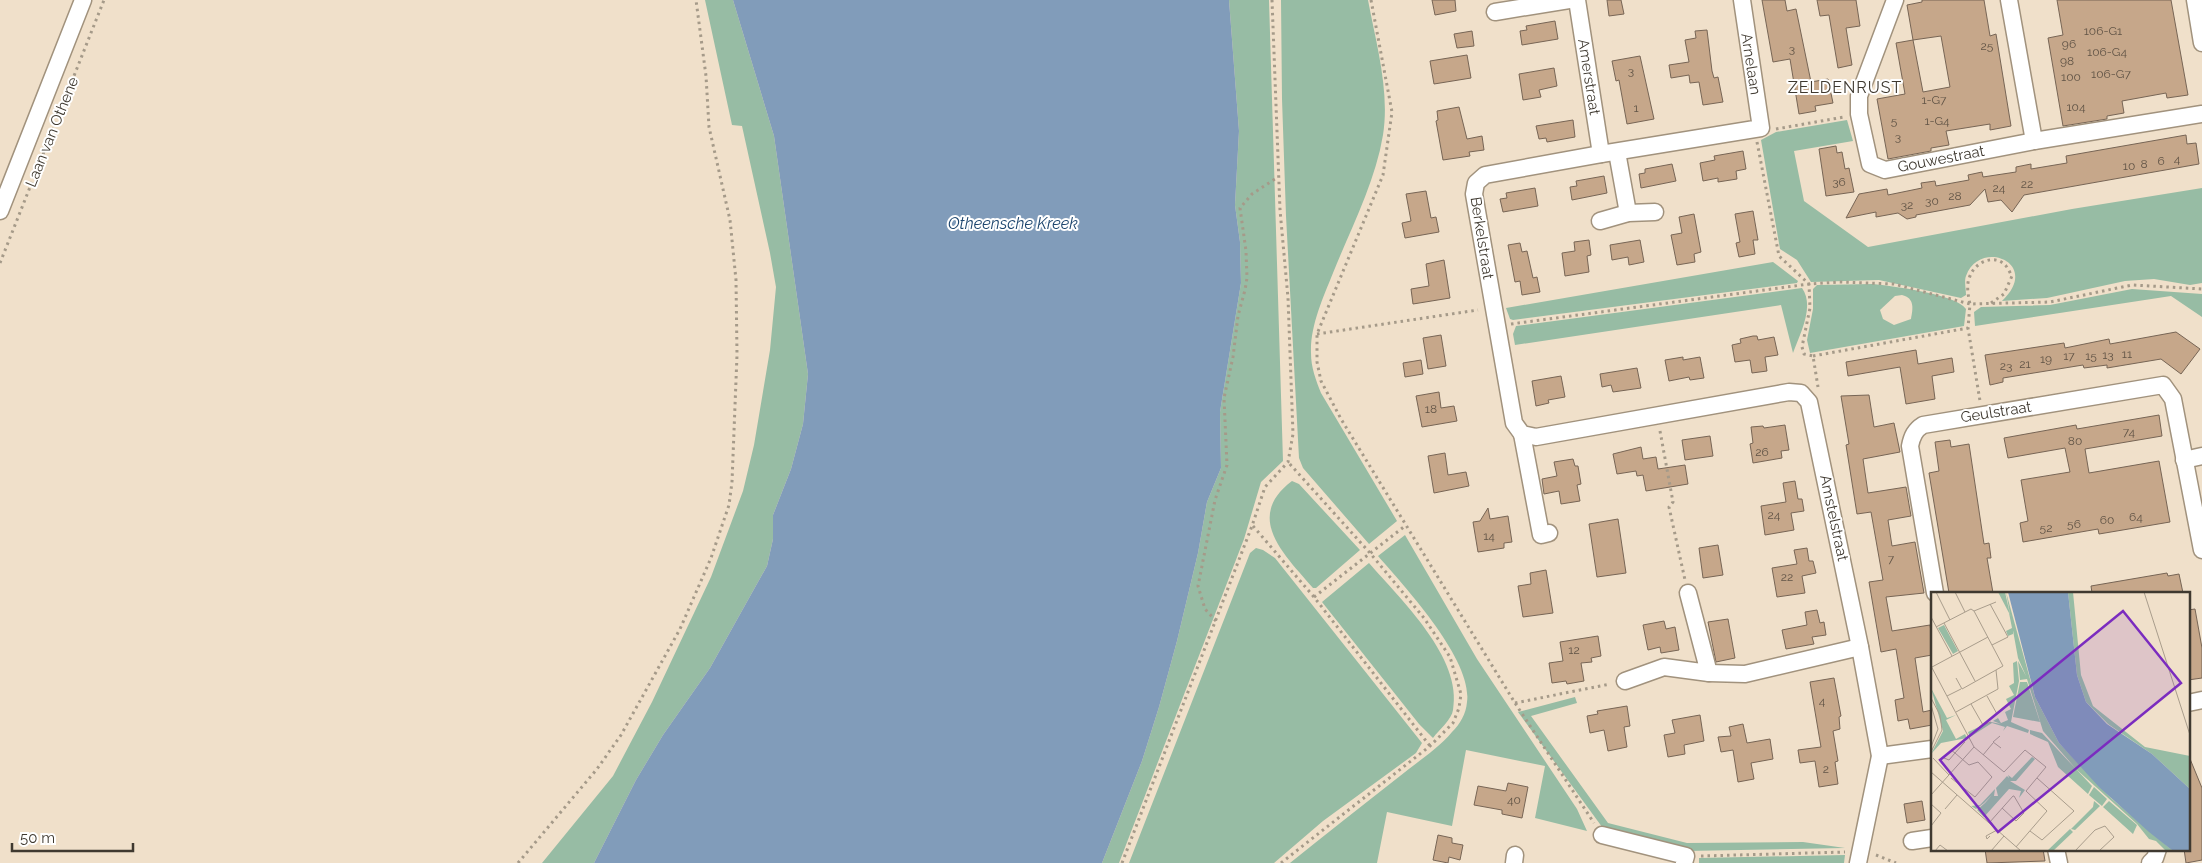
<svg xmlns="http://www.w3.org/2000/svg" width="2202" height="863" font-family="Raleway,sans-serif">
<rect width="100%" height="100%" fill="#f0e0ca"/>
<g fill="#97bca4" fill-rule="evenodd">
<path d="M 705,0 L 733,0 L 774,136 L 808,374 L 803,424 L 791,469 L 773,515 L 773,539 L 767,566 L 710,668 L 663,735 L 636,780 L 594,863 L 542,863 L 613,776 L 652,702 L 711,577 L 743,491 L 754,445 L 770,350 L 776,287 L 770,253 L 742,126 L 732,125 Z"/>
<path d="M 1229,0 L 1269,0 L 1283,461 L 1261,482 L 1244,539 L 1119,863 L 1102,863 L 1142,761 L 1159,707 L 1177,641 L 1198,553 L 1207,502 L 1221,468 L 1220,412 L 1241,283 L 1240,242 L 1235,205 L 1239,131 Z"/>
<path d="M 1281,0 L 1368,0 C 1376,43 1390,91 1383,135 C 1375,183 1351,228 1333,273 C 1323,298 1310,326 1311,353 C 1311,368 1316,380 1321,393 L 1397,521 L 1369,544 L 1303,468 L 1299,458 L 1286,216 L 1282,99 Z"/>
<path d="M 1847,120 L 1853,141 L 1794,151 L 1804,201 L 1868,247 L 2072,209 L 2202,188 L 2202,283 L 2190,285 L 2154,279 L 2125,281 L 2047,298 L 2002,301 C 2042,263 1980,238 1966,276 C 1964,281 1966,289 1966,295 L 1961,298 L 1879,280 L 1811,282 L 1797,260 L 1780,249 L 1761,140 L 1776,132 Z"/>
<path d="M 1773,262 L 1798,281 L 1797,283 L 1513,320 L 1510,319 L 1506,308 Z"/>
<path d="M 1873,284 C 1892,286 1956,294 1966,309 L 1964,326 L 1810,353 L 1807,340 L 1813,309 L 1813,289 L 1817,285 ZM 1902,295 C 1915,298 1913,309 1911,319 L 1894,325 L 1883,319 L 1880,310 L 1895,296 Z"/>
<path d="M 1802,288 C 1815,306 1800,334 1793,353 L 1781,305 L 1515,345 L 1513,334 L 1516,326 Z"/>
<path d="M 2132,289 L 2202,294 L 2202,317 L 2171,296 L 1975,326 L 1974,312 L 1981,307 L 2050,305 Z"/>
<path d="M 1292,481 L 1299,484 L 1360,550 L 1316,588 L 1313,588 C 1286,556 1243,518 1292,481 Z"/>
<path d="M 1405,535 L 1477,659 L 1577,809 L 1587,831 L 1535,818 L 1545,766 L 1466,750 L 1452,826 L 1387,812 L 1377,863 L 1290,863 C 1326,834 1363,805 1400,776 C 1417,762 1438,749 1452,732 C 1460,724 1466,714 1467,702 C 1473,660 1405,587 1378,556 Z"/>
<path d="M 1256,548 L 1263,550 L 1275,558 L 1422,743 L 1416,753 L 1323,821 L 1274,863 L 1129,863 L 1250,553 Z"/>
<path d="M 1369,563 C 1401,600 1463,658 1453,710 C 1452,719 1439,730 1433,738 L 1419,724 L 1322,602 Z"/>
<path d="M 1575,697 L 1577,703 L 1531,716 L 1608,823 L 1687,843 L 1803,842 L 1845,848 L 1686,851 L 1605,831 L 1518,712 Z"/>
<path d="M 1845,855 L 1844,863 L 1699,863 L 1699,858 Z"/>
</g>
<path fill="#819cba" d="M 733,0 L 1229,0 L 1239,131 L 1235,205 L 1240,242 L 1241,283 L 1220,412 L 1221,468 L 1207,502 L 1198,553 L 1177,641 L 1159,707 L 1142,761 L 1102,863 L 594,863 L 636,780 L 663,735 L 710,668 L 767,566 L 773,539 L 773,515 L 791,469 L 803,424 L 808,374 L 774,136 Z"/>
<g fill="#c6a78a" stroke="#776555">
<path d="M 1432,0 L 1455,0 L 1456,11 L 1435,15 Z"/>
<path d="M 1607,0 L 1621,0 L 1624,14 L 1609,16 Z"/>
<path d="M 1762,0 L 1785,0 L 1787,11 L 1796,9 L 1811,82 L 1828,79 L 1833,103 L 1815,106 L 1816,111 L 1799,114 L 1790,59 L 1773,62 Z"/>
<path d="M 1817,0 L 1856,0 L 1860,26 L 1846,28 L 1852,65 L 1838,68 L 1829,15 L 1820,16 Z"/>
<path d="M 1922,0 L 1984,0 L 1990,36 L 1996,34 L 2011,126 L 1990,130 L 1990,124 L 1946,131 L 1949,145 L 1931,148 L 1931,151 L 1888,159 L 1877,99 L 1905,94 L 1896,43 L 1913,40 L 1923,92 L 1950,87 L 1941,36 L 1913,40 L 1907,5 L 1922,2 Z"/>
<path d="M 2057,0 L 2171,0 L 2188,95 L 2167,98 L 2166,93 L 2122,101 L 2124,113 L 2107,116 L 2107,119 L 2063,126 L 2048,38 L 2063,35 Z"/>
<path d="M 1555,21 L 1558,39 L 1522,45 L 1520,31 L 1527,30 L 1526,26 Z"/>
<path d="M 1707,30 L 1712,71 L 1714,78 L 1718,77 L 1723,102 L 1703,105 L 1699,82 L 1690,83 L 1689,75 L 1671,78 L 1669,65 L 1689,62 L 1685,40 L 1696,38 L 1695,31 Z"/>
<path d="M 1472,31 L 1474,46 L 1457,48 L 1454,34 Z"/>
<path d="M 1467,55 L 1471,78 L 1434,84 L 1430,61 Z"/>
<path d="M 1640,56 L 1654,119 L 1627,124 L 1619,80 L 1616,81 L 1612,61 Z"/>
<path d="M 1554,68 L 1557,86 L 1539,90 L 1541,97 L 1523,100 L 1519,74 Z"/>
<path d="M 1459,107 L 1467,139 L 1482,136 L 1484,150 L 1469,152 L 1470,156 L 1443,160 L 1436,121 L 1438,120 L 1437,111 Z"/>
<path d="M 1573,120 L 1575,137 L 1547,142 L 1546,138 L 1539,139 L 1536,126 Z"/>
<path d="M 2186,135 L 2187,144 L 2196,143 L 2199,164 L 2024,195 L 2012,212 L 2001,200 L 1988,202 L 1985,189 L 1970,205 L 1916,215 L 1916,217 L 1907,219 L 1898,213 L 1876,217 L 1876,212 L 1846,218 L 1859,194 L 1887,189 L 1888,195 L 1922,188 L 1921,183 L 1935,181 L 1936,186 L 1969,180 L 1968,175 L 1982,172 L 1983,177 L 2016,172 L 2016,167 L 2031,164 L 2031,169 L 2067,163 L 2066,156 Z"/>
<path d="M 1836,146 L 1837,153 L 1842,152 L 1845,169 L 1849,168 L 1854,192 L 1826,196 L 1819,149 Z"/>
<path d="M 1743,151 L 1746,169 L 1736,171 L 1737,179 L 1718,182 L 1718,178 L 1703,181 L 1700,163 L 1715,160 L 1714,156 Z"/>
<path d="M 1672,164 L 1676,181 L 1641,188 L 1639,174 L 1645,173 L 1645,169 Z"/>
<path d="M 1604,176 L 1607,193 L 1572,200 L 1570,187 L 1577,186 L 1576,181 Z"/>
<path d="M 1535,188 L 1538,206 L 1503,212 L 1500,199 L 1507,198 L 1506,193 Z"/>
<path d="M 1426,191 L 1431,218 L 1436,217 L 1439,232 L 1405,238 L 1402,223 L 1411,221 L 1406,194 Z"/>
<path d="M 1753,211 L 1758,240 L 1753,240 L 1755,254 L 1739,257 L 1736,243 L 1740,242 L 1735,214 Z"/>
<path d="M 1694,214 L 1701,252 L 1694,254 L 1695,262 L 1677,265 L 1671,235 L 1682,233 L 1679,217 Z"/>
<path d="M 1589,240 L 1591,255 L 1587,256 L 1589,272 L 1565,276 L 1562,253 L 1575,251 L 1574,242 Z"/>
<path d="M 1640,240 L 1644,262 L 1629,265 L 1628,257 L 1612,260 L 1610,245 Z"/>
<path d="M 1520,243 L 1522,252 L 1527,251 L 1533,278 L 1537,277 L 1540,292 L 1522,295 L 1520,281 L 1515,282 L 1508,245 Z"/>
<path d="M 1444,260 L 1450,298 L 1413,304 L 1411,289 L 1429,286 L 1426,264 Z"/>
<path d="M 2176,332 L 2200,349 L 2181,374 L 2161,359 L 2107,368 L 2107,365 L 2084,368 L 2083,365 L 2003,378 L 2003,382 L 1990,385 L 1985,355 L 2064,343 L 2065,348 L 2109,339 L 2110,344 Z"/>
<path d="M 1441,335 L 1446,366 L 1428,369 L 1423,338 Z"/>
<path d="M 1753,336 L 1757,336 L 1758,340 L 1774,337 L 1778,355 L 1765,357 L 1767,371 L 1752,373 L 1750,360 L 1735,362 L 1732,345 L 1741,343 L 1740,339 Z"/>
<path d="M 1916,350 L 1918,364 L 1952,358 L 1954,372 L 1932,376 L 1935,399 L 1906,404 L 1900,367 L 1848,376 L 1846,362 Z"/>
<path d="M 1683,357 L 1683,360 L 1700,357 L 1704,378 L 1690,380 L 1689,377 L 1669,381 L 1665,360 Z"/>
<path d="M 1421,360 L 1423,374 L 1405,377 L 1403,363 Z"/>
<path d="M 1637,368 L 1641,388 L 1613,392 L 1611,385 L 1602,387 L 1600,374 Z"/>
<path d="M 1561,376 L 1565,397 L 1548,400 L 1549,403 L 1536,406 L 1532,381 Z"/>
<path d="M 1439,392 L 1441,408 L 1454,406 L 1457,421 L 1422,427 L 1416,396 Z"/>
<path d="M 1869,395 L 1874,427 L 1894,423 L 1900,452 L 1863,459 L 1868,493 L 1906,487 L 1911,516 L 1888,520 L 1892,546 L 1915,542 L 1924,593 L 1886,597 L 1892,631 L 1930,625 L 1932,639 L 1932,655 L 1915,658 L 1923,712 L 1932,710 L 1932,725 L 1910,729 L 1908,719 L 1898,721 L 1895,700 L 1904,698 L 1896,649 L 1881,652 L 1869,582 L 1883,580 L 1871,512 L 1857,514 L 1846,445 L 1849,444 L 1841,396 Z"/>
<path d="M 2159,415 L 2162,436 L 2085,449 L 2089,473 L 2159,461 L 2170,522 L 2099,534 L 2098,529 L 2023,542 L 2020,523 L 2028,521 L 2021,480 L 2070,472 L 2065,448 L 2008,458 L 2004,438 L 2076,425 L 2077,429 Z"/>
<path d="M 1785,425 L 1789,450 L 1781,451 L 1782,458 L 1753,463 L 1750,444 L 1753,443 L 1751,427 L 1763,426 L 1764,428 Z"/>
<path d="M 1710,436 L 1713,456 L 1685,460 L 1682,440 Z"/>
<path d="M 1950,440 L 1951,447 L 1969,444 L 1984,544 L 1989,543 L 1991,558 L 1987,558 L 1993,593 L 1949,593 L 1929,473 L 1939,471 L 1935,442 Z"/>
<path d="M 1641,447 L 1643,459 L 1656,457 L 1658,469 L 1685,465 L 1688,484 L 1646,491 L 1643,475 L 1637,476 L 1636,471 L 1617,474 L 1613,454 Z"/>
<path d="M 1445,453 L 1448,475 L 1466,472 L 1469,486 L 1434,493 L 1428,456 Z"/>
<path d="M 1573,459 L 1575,466 L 1578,466 L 1581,484 L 1577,485 L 1580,501 L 1561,504 L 1559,491 L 1544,494 L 1542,479 L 1557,476 L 1554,462 Z"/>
<path d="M 1795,481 L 1798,499 L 1802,499 L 1804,511 L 1791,513 L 1794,530 L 1765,535 L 1761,506 L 1786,502 L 1783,483 Z"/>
<path d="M 1488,508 L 1490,519 L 1508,516 L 1512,542 L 1504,543 L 1504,548 L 1478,552 L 1473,522 L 1480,521 Z"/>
<path d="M 1618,519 L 1626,573 L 1597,577 L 1589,524 Z"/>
<path d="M 1718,545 L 1723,575 L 1703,578 L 1699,548 Z"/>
<path d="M 1807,548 L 1809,561 L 1813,561 L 1816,573 L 1802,576 L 1805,593 L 1777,597 L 1772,568 L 1797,564 L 1794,550 Z"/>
<path d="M 1546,570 L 1553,613 L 1523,617 L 1518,586 L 1531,584 L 1530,573 Z"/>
<path d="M 2167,573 L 2168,576 L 2179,574 L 2183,593 L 2092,593 L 2091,586 Z"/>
<path d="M 2195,609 L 2202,648 L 2202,678 L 2188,680 L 2188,610 Z"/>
<path d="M 1817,610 L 1820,623 L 1824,622 L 1826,635 L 1812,637 L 1814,644 L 1786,649 L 1782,630 L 1807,625 L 1805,612 Z"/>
<path d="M 1728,619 L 1735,658 L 1716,662 L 1708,622 Z"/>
<path d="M 1664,621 L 1666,629 L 1675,627 L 1679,650 L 1661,653 L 1660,647 L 1648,650 L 1643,625 Z"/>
<path d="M 1598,636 L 1601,656 L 1591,658 L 1592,662 L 1581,663 L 1584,681 L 1567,684 L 1566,681 L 1552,683 L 1549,663 L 1563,661 L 1560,642 Z"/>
<path d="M 1834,678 L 1841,716 L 1839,717 L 1840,729 L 1833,731 L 1838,761 L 1835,762 L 1838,784 L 1819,787 L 1815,761 L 1800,763 L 1798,750 L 1821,747 L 1810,682 Z"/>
<path d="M 1627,706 L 1630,726 L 1624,727 L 1627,747 L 1608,751 L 1604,730 L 1590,733 L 1587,716 L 1598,714 L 1597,711 Z"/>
<path d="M 1700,715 L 1704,741 L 1684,745 L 1685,754 L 1668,757 L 1664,735 L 1675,733 L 1672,720 Z"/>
<path d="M 1743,724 L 1747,743 L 1770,739 L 1773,759 L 1751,763 L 1754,779 L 1738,782 L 1733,750 L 1721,752 L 1718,737 L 1731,736 L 1729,727 Z"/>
<path d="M 2188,754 L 2202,788 L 2202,860 L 2186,863 L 2184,849 L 2188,849 Z"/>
<path d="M 1508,783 L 1528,787 L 1522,818 L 1502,814 L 1502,810 L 1474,805 L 1478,786 L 1506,791 Z"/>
<path d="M 1922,801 L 1925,820 L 1907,823 L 1904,804 Z"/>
<path d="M 1438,835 L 1452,838 L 1452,843 L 1463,845 L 1460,860 L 1449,857 L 1448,863 L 1433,860 Z"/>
<path d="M 1985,849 L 2043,849 L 2045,861 L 1987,863 Z"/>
</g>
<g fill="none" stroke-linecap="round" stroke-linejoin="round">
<defs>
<g id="minor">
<path d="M 1577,0 L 1601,154"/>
<path d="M 1742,0 L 1761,128 L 1601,154 L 1485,175 L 1476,183 L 1474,194 L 1514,423 L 1522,434 L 1536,437 L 1789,392 L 1801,393 L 1809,402 L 1860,647 L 1880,756 L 1858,863"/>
<path d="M 1895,0 L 1859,96 L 1859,114 L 1870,164 L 1885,170 L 2034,141 L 2202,114"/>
<path d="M 2009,0 L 2034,141"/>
<path d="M 2195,0 L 2202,43"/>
<path d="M 1495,12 L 1569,0"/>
<path d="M 1617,152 L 1628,213"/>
<path d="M 0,211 L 83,0"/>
<path d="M 1600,221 L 1628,213 L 1655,212"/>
<path d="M 1522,434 L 1541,535 L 1549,533"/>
<path d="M 2184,460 L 2202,456"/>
<path d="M 1935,593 L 1910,446 C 1912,436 1915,430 1923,425 L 2163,385 L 2173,399 L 2202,550"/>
<path d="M 1709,673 L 1745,674 L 1860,647"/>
<path d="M 1625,681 L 1664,667 L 1709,673 L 1688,593"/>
<path d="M 2188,703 L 2202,700"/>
<path d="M 1880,756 L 1932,749"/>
<path d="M 1602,835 L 1686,856 L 1684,863"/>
<path d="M 1912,841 L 1932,838"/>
<path d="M 2056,849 L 2059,863"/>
<path d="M 1514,863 L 1515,855"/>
<path d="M 2150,863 L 2155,858 L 2158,849"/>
</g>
</defs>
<use href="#minor" stroke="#a1927d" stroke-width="19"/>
<g stroke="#a59a89" stroke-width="3" stroke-dasharray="2.5 4" stroke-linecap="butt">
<path d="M 1371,0 L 1392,112 L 1383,175 L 1317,334 L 1317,362 L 1321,381 L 1341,419 L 1515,703 L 1594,823"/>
<path d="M 1776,129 L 1844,117"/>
<path d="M 1757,142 L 1779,256 L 1809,284 L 1810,308 L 1802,347 L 1804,354 L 1813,356 L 1818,387"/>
<path d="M 0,263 L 104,0"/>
<path d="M 1991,303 L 2004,294 L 2012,276 C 2010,273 2008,268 2006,266 C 1995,253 1975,262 1970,276 C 1966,284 1968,295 1970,304 L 2050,302 L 2132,285 L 2202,289"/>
<path d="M 1511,324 L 1809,284 L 1839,282 L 1894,284 L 1970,304 L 1968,328 L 1980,401"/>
<path d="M 1317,334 L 1478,310"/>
<path d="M 1813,356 L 1968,328"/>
<path d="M 1660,431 L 1673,502 L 1669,507 L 1685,580"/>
<path d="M 1253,526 L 1314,597 L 1430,746"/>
<path d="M 1314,597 L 1405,526"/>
<path d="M 1216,621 L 1205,609 L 1198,586 L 1215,500 L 1227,465 L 1224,398 L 1233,357 L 1238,316 L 1245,290 L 1247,278 L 1246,251 L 1240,208 L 1252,194 L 1278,177"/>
<path d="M 1515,703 L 1610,684"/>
<path d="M 1876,855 L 1896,863"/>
<path d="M 1701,856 L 1845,852"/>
<path d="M 518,863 L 597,769 L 621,735 L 680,629 L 711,558 L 729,505 L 732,482 L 737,355 L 736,280 L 730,220 L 709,127 L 706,76 L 696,0"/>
<path d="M 1122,863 L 1252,526 L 1265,487 L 1288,462 L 1293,434 L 1288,298 L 1280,210 L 1272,0"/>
<path d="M 1281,863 L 1430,746 L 1453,723 L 1459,708 L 1461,694 L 1450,657 L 1424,618 L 1370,553 L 1288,462"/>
</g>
<use href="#minor" stroke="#fff" stroke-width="16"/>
</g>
<g text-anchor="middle" stroke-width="4" stroke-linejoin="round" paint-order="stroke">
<g font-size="12" fill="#615446">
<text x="2103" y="35">106-G1</text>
<text x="2069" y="48">96</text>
<text x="1987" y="50">25</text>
<text x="1792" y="53">3</text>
<text x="2107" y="56">106-G4</text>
<text x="2067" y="65">98</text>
<text x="1631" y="75">3</text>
<text x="2111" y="78">106-G7</text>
<text x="2071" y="81">100</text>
<text x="1934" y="104">1-G7</text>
<text x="2076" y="111">104</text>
<text x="1636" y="112">1</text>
<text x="1894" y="125">5</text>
<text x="1937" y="125">1-G4</text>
<text x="1898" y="141">3</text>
<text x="2177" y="163">4</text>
<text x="2161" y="165">6</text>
<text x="2144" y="168">8</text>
<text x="2129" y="170">10</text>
<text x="1839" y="186">36</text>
<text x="2027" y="188">22</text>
<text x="1999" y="192">24</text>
<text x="1955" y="200">28</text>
<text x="1932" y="205">30</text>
<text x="1907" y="209">32</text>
<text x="2127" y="358">11</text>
<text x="2108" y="359">13</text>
<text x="2069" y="360">17</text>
<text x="2091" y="360">15</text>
<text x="2046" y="363">19</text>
<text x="2025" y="368">21</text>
<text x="2006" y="370">23</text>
<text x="1431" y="413">18</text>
<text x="2129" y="436">74</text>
<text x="2075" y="445">80</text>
<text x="1762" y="456">26</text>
<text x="1774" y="519">24</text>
<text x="2136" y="521">64</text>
<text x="2107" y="524">60</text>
<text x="2074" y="528">56</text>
<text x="2046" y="532">52</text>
<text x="1489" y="540">14</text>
<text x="1891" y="563">7</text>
<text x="1787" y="581">22</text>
<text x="1574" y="654">12</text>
<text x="1822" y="705">4</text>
<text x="1826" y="773">2</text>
<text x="1514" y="804">40</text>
</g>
<g font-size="15" fill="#3f3930" stroke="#fff">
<text transform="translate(1751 64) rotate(81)" y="5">Arnelaan</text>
<text transform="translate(1589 77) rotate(81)" y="5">Amerstraat</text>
<text transform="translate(52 132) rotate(-68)" y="5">Laan van Othene</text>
<text transform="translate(1941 159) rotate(-11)" y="5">Gouwestraat</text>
<text transform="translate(1482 238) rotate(81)" y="5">Berkelstraat</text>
<text transform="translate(1996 412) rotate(-9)" y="5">Geulstraat</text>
<text transform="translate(1834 518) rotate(78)" y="5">Amstelstraat</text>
</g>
<g font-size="16" letter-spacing="1" fill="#3f3930" stroke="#fff">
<text x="1845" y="93">ZELDENRUST</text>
</g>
<g font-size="16" font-style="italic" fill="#1c456e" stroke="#fff">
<text x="1013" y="229">Otheensche Kreek</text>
</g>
</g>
<g transform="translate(1931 592)">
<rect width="259" height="259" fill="#f0e0ca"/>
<path d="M 67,0 L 74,0 L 82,36 L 82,42 L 77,44 L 75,39 L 81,36 L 78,21 ZM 75,0 L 104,105 L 128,151 L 181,207 L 242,259 L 235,259 L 225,249 L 218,247 L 206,232 L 145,177 L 112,139 L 96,87 L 89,88 L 87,69 L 95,84 L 87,66 ZM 137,0 L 142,0 L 150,83 L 162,114 L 214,155 L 259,164 L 259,197 L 221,162 L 177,132 L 155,110 L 146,83 ZM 13,33 L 27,59 L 22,62 L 7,36 ZM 86,69 L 88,89 L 80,130 L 98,138 L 97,141 L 76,134 L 72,139 L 74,135 L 61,131 L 39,145 L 37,140 L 50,134 L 60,130 L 70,132 L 62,129 L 67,126 L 70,131 L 77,128 L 74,120 L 80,117 L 75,107 L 83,103 L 78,94 L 83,91 L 82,71 ZM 89,90 L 96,90 L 109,130 L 82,125 ZM 0,96 L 16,126 L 25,123 L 15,128 L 25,147 L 34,142 L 36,146 L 10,151 L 0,162 L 12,139 ZM 99,138 L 111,141 L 161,194 L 157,202 L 127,175 L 117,150 L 99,142 ZM 101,165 L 104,167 L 85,189 L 79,189 L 94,198 L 88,206 L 90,199 L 78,197 L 53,225 L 46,218 L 54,211 L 61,203 L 53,211 L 45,217 L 40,214 L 49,213 L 64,197 L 63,204 L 67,204 L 65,196 L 76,184 L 78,186 L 77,183 L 81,186 ZM 163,195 L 176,207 L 171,214 L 158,203 ZM 163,209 L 169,214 L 144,238 L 140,237 L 162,215 ZM 178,209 L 206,233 L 202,242 L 172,215 ZM 139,237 L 142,240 L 122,259 L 116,259 Z" fill="#97bca4"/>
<path d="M 77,0 L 137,0 L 146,83 L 155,110 L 176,132 L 221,162 L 259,197 L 258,259 L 242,259 L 218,240 L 168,195 L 128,151 L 104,105 Z" fill="#819cba"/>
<path fill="none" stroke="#a99d8c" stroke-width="1" d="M 5,0 L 19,28M 24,0 L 34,20M 213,0 L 259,143M 59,12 L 77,45 L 61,53M 0,25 L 21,64M 13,31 L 44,89M 5,35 L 40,17 L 43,19 L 65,10M 0,74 L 43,155 L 73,180 L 94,158 L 115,175 L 95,199 L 116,219 L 85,255M 1,75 L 57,45M 25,86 L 31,97 L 65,78M 16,104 L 30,97M 56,104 L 66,122M 0,106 L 9,123 L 11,138 L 0,160M 40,112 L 52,133 L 60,130M 0,113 L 7,137 L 0,155M 25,120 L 67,97 L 65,78 L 72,74 L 43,19M 69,144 L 62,150 L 70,156M 52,163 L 62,151M 2,166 L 18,183M 0,180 L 90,259M 20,186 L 44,205 L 61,185 L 47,170 L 38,173 L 24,161 L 20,158 L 13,166 L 18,168 L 24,161 L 32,152 L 34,150M 0,203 L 43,155M 0,212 L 10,221 L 0,234M 14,217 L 26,203M 58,231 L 82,204 L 83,204 L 93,221 L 85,229 L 71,216M 99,239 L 111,248 L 143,219 L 106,186M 59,244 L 56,247 L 55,244 L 66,238M 4,259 L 9,253 L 17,259M 60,259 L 73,244M 144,259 L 164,238 L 174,234 L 183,245 L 168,259"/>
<path fill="#7b2cbf" fill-opacity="0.15" stroke="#7b2cbf" stroke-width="2.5" d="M 192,19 L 250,91 L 67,240 L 9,168 Z"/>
<rect width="259" height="259" fill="none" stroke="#3f3930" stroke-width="2.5"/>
</g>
<path d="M12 843v8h121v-8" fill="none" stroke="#3f3930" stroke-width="2.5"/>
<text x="20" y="843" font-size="15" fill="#3f3930" stroke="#ffffff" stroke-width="4" paint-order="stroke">50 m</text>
</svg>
